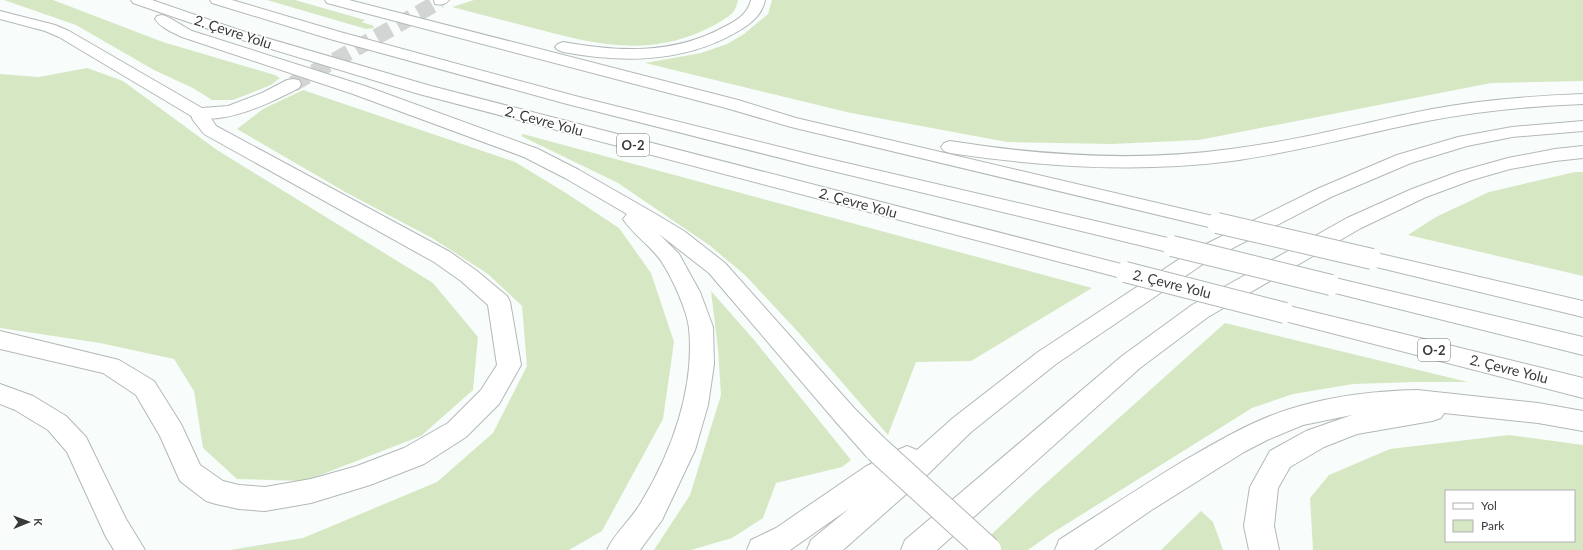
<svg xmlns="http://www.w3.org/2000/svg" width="1583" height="550" font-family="Lato,sans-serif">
<rect width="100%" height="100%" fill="#f8fcfb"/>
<g fill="#d6e8c3" fill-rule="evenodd">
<path d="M 4,0 L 53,0 L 163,42 L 275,75 L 280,78 L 271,85 L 233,100 L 212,100 L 193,88 L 154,70 L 76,25 Z"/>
<path d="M 267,0 L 295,0 L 365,20 L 362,22 L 374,26 L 374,28 L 366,29 Z"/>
<path d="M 474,0 L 738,0 C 737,4 736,8 734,11 C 728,19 709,28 700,32 C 644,56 594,44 537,29 C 509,22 480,14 452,7 Z"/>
<path d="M 772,0 L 1583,0 L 1583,81 L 1491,83 L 1199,140 L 1112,144 L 1007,142 L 851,113 L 645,63 L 701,53 L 727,44 L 744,34 L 768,14 Z"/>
<path d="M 87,68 L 123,81 L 217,150 L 433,283 L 478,337 L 473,390 L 421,436 L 305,481 L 237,479 L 203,448 L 194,391 L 174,359 L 100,343 L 0,328 L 0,74 L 39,77 Z"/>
<path d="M 303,90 L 515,162 L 566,193 L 619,228 L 651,273 L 674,342 L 663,419 L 602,531 L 569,550 L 230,550 L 303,538 L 437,482 L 493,433 L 527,366 L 522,306 L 488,274 L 432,238 L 347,193 L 237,129 L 263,109 Z"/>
<path d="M 523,134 L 1092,288 L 971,361 L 916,362 L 888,435 L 799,333 L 745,275 L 709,245 L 618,183 L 521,136 Z"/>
<path d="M 1575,172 L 1583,172 L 1583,276 L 1408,235 L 1436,217 L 1489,192 Z"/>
<path d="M 711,291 L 755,341 L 851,460 L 842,467 L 776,483 L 763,518 L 732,538 L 691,550 L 654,550 L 690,495 L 721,395 L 718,349 Z"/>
<path d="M 1225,323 L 1468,382 L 1416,382 L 1353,384 L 1293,394 L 1252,408 L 1049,535 L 1028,550 L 975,550 L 1035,493 Z"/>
<path d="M 1509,435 L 1583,445 L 1583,550 L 1313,550 L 1310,498 L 1329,475 L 1390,449 ZM 1446,491 L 1574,491 L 1574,541 L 1446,541 Z"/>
<path d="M 1201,511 L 1213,522 L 1223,550 L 1161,550 Z"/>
</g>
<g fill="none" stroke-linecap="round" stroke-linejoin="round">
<path stroke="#d2d5d4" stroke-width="16" stroke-dasharray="16 8" stroke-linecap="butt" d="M 293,84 L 440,1"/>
<defs>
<path id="minor" d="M 199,108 L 205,109 L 216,126 L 450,252 L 477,271 L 507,296 L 510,302 L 521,365 L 499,404 L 466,437 L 424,464 L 370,485 L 311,503 L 265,511 L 239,509 L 216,504 L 206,501 L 180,481 L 160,436 L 136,395 L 103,373 L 0,349 L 0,331 L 119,360 L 154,381 L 181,424 L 200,465 L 223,481 L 239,485 L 265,487 L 311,479 L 357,466 L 404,448 L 448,423 L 481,390 L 497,365 L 488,305 L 461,281 L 434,262 L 204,134 L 193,120 L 190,113 L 193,109 Z"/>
<g id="motorway">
<path d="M 131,0 L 152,0 L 239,30 L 431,86 L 1125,265 L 1133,267 L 1136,272 L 1133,277 L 1125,279 L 419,94 L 229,36 L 133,3 Z"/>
<path d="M 210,0 L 232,0 L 340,32 L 579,97 L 812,155 L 1172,239 L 1179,241 L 1183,246 L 1179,251 L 1172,253 L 812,166 L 567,104 L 330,39 L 212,3 Z"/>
<path d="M 325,0 L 349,0 L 738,100 L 796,118 L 1217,217 L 1224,218 L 1227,223 L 1224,228 L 1217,229 L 791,127 L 726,108 L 327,3 Z"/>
<path d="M 434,0 L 449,0 C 445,5 441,5 435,4 Z"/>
<path d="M 751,0 L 765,0 C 762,16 749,25 735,33 C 682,63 622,63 563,52 L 558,50 L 555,47 L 558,44 L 563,42 C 618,52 673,55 724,27 C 736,21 748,14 751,0 Z"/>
<path d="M 0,11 L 55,25 L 69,31 L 202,108 L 228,106 L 262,93 L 287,80 L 293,79 L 299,80 L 301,84 L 299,88 C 270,103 226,125 193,117 L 59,37 L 45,31 L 0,19 Z"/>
<path d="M 162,15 C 170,17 184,27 192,31 L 365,86 L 538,149 L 579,170 L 654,213 L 684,231 L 725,263 L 854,408 L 887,441 L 890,449 L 888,454 L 907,446 L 917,450 L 953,418 L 1038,352 L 1190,252 L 1317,189 L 1397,155 L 1458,137 L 1512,127 L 1583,121 L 1583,131 L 1512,137 L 1467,146 L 1411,163 L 1331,197 L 1206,262 L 1056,364 L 971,432 L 921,481 L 843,550 L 807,550 L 811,540 L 850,508 L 790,550 L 747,550 L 751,540 L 776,528 L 865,467 L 878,460 L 867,457 L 836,422 L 709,273 L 659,234 L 679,254 L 700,292 L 713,327 L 714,364 L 708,405 L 695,450 L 662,520 L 640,550 L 607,550 C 616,531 632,519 642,501 C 672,451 695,388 689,328 C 687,310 673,280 663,264 C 653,247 634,236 623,219 L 627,214 L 565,178 L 524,157 L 353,94 L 182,37 C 172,32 161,28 155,19 L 157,16 Z"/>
<path d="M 1583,94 L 1583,104 C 1530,106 1478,111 1427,121 C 1362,134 1297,152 1232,161 C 1137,173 1044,167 950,153 L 944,151 L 941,147 L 944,143 L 950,141 C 1044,156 1137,162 1231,149 C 1297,141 1362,123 1427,110 C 1478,100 1530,96 1583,94 Z"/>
<path d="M 1583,146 L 1583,158 L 1555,161 L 1510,169 L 1472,180 L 1426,197 L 1361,228 L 1208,317 L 1140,368 L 937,550 L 901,550 L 905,540 L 1122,356 L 1192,305 L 1347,218 L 1412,189 L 1458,172 L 1508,158 L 1555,149 Z"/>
<path d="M 1372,252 L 1583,301 L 1583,317 L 1364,264 L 1361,259 L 1364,254 Z"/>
<path d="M 1331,277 L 1583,337 L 1583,355 L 1323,290 L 1320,285 L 1323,280 Z"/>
<path d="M 1285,305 L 1583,378 L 1583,398 L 1277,319 L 1273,313 L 1277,307 Z"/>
<path d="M 0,384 L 33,396 L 66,416 L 86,437 L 126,519 L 145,550 L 114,550 L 106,537 L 67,452 L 48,430 L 15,410 L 0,404 Z"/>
<path d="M 1417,390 L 1538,403 L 1583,411 L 1583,431 L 1538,423 L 1444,413 L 1441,418 L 1432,421 L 1357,434 L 1324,447 L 1290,467 L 1278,488 L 1274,526 L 1279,550 L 1249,550 L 1244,526 L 1250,487 L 1270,451 L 1306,431 L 1352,415 L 1303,425 L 1267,440 L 1244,452 L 1150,511 L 1094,550 L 1055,550 L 1059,540 C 1101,513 1142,486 1185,460 C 1222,439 1258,417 1300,406 C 1339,395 1377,391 1417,390 Z"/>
</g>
</defs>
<use href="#minor" stroke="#b3b8b7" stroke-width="2"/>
<use href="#motorway" stroke="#b3b8b7" stroke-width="2"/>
<use href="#minor" fill="#fff" fill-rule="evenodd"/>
<use href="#motorway" fill="#fff" fill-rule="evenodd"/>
<defs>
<g id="motorway-bridge-far1">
<path d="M 1217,223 L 1372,259"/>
<path d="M 1172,246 L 1331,285"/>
<path d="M 1125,272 L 1285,313"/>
</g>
<path id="motorway-bridge" d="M 877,449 L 988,550"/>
</defs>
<use href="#motorway-bridge-far1" stroke="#b3b8b7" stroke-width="22" stroke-linecap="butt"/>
<use href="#motorway-bridge" stroke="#b3b8b7" stroke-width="28" stroke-linecap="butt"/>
<use href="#motorway-bridge-far1" stroke="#fff" stroke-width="20"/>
<use href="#motorway-bridge" stroke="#fff" stroke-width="26"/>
</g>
<g text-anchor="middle" stroke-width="3.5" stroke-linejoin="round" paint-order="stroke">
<g fill="#fff" stroke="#747474" stroke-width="1">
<rect x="617" y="134" width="32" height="22" rx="3"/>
<rect x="1418" y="339" width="32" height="22" rx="3"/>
</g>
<g font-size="13" font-weight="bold" fill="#383939">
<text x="633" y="150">O-2</text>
<text x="1434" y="355">O-2</text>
</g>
<g font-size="14" fill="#383939" stroke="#fff">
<text transform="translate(233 32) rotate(18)" y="5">2. Çevre Yolu</text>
<text transform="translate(544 121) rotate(15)" y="5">2. Çevre Yolu</text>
<text transform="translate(858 203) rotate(15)" y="5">2. Çevre Yolu</text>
<text transform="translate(1172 284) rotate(14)" y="5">2. Çevre Yolu</text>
<text transform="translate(1509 369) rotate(14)" y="5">2. Çevre Yolu</text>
</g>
</g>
<rect x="1445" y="490" width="130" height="52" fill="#ffffff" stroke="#afb0b0"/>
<rect x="1453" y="503" width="20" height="6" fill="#ffffff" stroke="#afb0b0"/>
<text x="1481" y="510" font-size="12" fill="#383939">Yol</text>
<rect x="1453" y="520" width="20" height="12" fill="#d6e8c3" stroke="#afb0b0"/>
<text x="1481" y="530" font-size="12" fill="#383939">Park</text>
<g transform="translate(28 522) rotate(89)" stroke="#ffffff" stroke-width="3" paint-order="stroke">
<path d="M0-3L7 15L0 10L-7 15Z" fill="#383939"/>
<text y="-6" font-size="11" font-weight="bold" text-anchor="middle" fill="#383939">K</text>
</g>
</svg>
